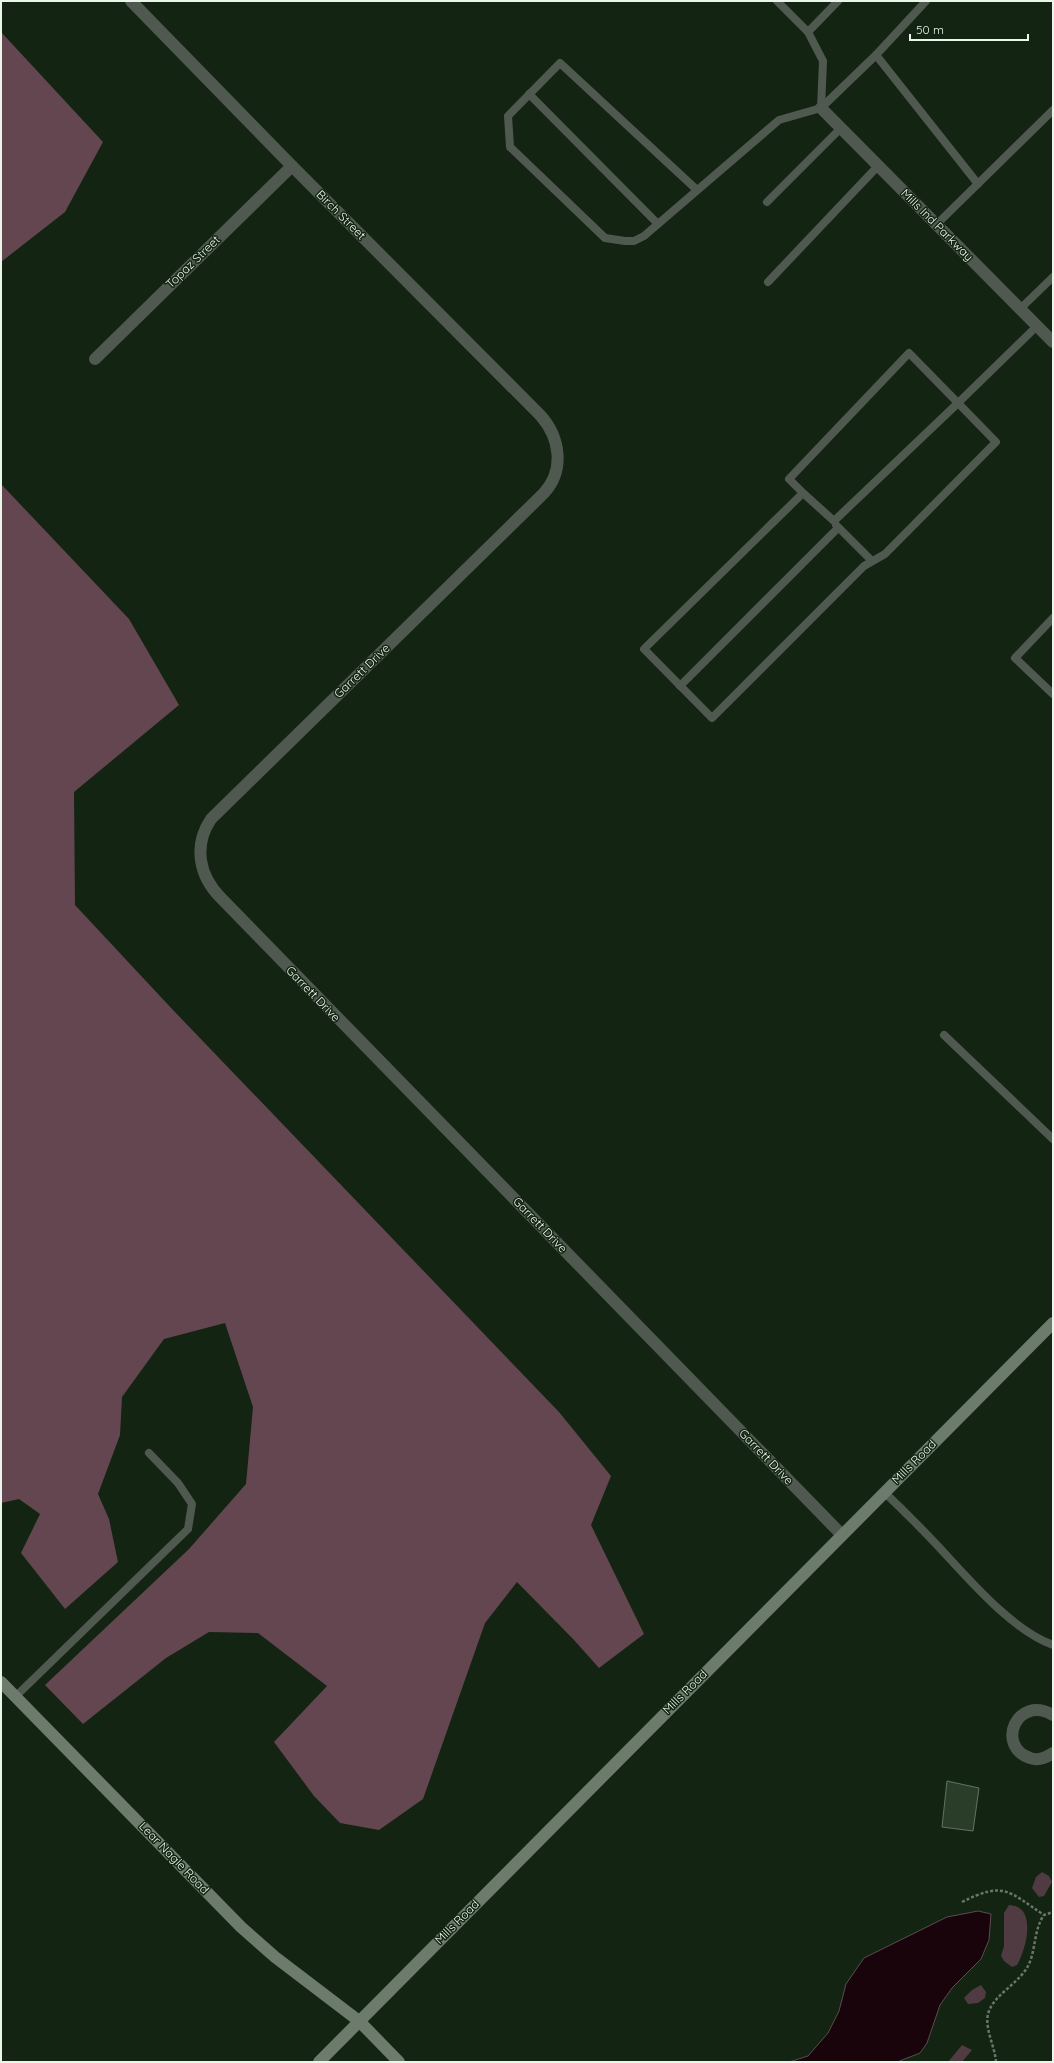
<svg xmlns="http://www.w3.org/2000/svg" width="1054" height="2063" font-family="Quicksand,sans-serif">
<rect width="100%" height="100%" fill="#132413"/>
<g fill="#503b42">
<path d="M 1042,1872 L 1049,1876 L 1052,1882 L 1044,1896 L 1039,1897 L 1032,1888 L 1036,1877 Z"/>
<path d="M 1009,1905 C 1038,1906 1026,1950 1017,1965 L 1012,1967 L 1004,1961 L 1001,1956 L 1004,1946 L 1004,1913 Z"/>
<path d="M 981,1985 L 986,1992 L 985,1998 L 978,2003 L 968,2004 L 964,1998 L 972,1990 Z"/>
<path d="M 962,2045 L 972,2050 L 962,2062 L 948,2062 Z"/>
</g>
<g fill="#634650">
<path d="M 1,32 L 103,142 L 65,212 L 1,262 Z"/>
<path d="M 1,484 L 129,619 L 179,705 L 74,792 L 75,905 L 173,1010 L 559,1412 L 611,1476 L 591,1525 L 644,1634 L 599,1668 L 574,1640 L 517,1582 L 485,1623 L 423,1799 L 379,1830 L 340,1823 L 314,1796 L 274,1742 L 327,1686 L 258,1633 L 209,1632 L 166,1658 L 83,1724 L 45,1685 L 189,1549 L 246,1484 L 253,1407 L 225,1323 L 164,1339 L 122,1397 L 120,1435 L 98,1494 L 109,1519 L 118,1562 L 65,1609 L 21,1553 L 40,1514 L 19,1499 L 1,1503 Z"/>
</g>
<path fill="#19040c" stroke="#584d4f" d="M 978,1911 L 991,1914 L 989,1940 L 981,1959 L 952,1988 L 940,2005 L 927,2043 L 920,2053 L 897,2062 L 789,2062 L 808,2056 L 828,2033 L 839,2011 L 846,1984 L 864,1958 L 947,1917 Z"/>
<path fill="#2a3d29" stroke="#61745f" d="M 947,1781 L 979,1788 L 973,1831 L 942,1827 Z"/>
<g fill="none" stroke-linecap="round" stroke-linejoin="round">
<g stroke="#687768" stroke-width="2.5" stroke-dasharray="3 2" stroke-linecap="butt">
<path d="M 962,1902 C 1004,1881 1008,1891 1044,1915"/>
<path d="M 996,2062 C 995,2046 983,2026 989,2011 C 995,1994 1021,1982 1029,1964 C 1036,1948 1034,1929 1044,1915 L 1053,1912"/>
</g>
<g stroke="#505950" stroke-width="8">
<path d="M 777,1 L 808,32 L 823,61 L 821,108"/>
<path d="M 808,32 L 838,1"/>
<path d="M 876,55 L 926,1"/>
<path d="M 529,94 L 658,224"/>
<path d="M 697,190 L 560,63 L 508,116 L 510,147 L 605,238 L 625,241 L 634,241 L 644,236 L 779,120 L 821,108 L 876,55 L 978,184"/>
<path d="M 767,202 L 841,128"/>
<path d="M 936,225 L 1053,110"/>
<path d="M 768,282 L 878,166"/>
<path d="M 1020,309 L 1053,277"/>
<path d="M 803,493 L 834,521 L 958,403 L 909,353 L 789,479 L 803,493 L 644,649 L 712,718 L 864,566 L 885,554 L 996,442 L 958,403 L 1037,326"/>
<path d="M 836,525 L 872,561"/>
<path d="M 1053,618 L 1015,658 L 1053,694"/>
<path d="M 680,686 L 838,528"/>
<path d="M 944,1035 L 1053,1139"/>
<path d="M 884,1492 C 902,1509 919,1526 936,1544 C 968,1578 1010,1629 1053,1645"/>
<path d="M 15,1697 L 188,1529 L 192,1504 L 178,1483 L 149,1453"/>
</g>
<g stroke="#505950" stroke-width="12">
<path d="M 131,1 L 292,166 L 541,416 C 560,438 565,470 544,493 L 211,819 C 193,846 199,876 221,898 L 842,1535"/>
<path d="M 821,108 L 1053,342"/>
<path d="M 95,359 L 292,166"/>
<path d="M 1053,1715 C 1017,1694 995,1746 1030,1758 C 1038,1761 1046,1758 1053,1753"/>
</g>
<g stroke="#6c7b6b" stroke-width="12">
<path d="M 1,1682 L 241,1927 L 275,1957 L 359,2021 L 399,2062"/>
<path d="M 319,2062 L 1053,1323"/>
</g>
</g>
<g text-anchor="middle" stroke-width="3" stroke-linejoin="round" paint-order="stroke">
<g font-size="12" fill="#ebf6ea" stroke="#132413">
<text transform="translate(341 215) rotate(45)" y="4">Birch Street</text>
<text transform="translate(937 225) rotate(45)" y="4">Mills Ind Parkway</text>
<text transform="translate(193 262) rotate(-44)" y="4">Topaz Street</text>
<text transform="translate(362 671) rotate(-44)" y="4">Garrett Drive</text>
<text transform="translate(313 994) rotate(46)" y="4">Garrett Drive</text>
<text transform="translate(540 1225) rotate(46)" y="4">Garrett Drive</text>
<text transform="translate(766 1457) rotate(46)" y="4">Garrett Drive</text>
<text transform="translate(914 1462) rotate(-45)" y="4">Mills Road</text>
<text transform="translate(685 1692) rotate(-45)" y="4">Mills Road</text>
<text transform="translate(174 1858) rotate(46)" y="4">Lear Nagle Road</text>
<text transform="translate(457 1922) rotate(-45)" y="4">Mills Road</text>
</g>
</g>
<rect width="1054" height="2063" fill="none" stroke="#ebf6ea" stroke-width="4"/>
<path d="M910 34v6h118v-6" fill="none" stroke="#ebf6ea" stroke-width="2"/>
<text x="916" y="34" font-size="12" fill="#ebf6ea" stroke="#132413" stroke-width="3" paint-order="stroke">50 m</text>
</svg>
